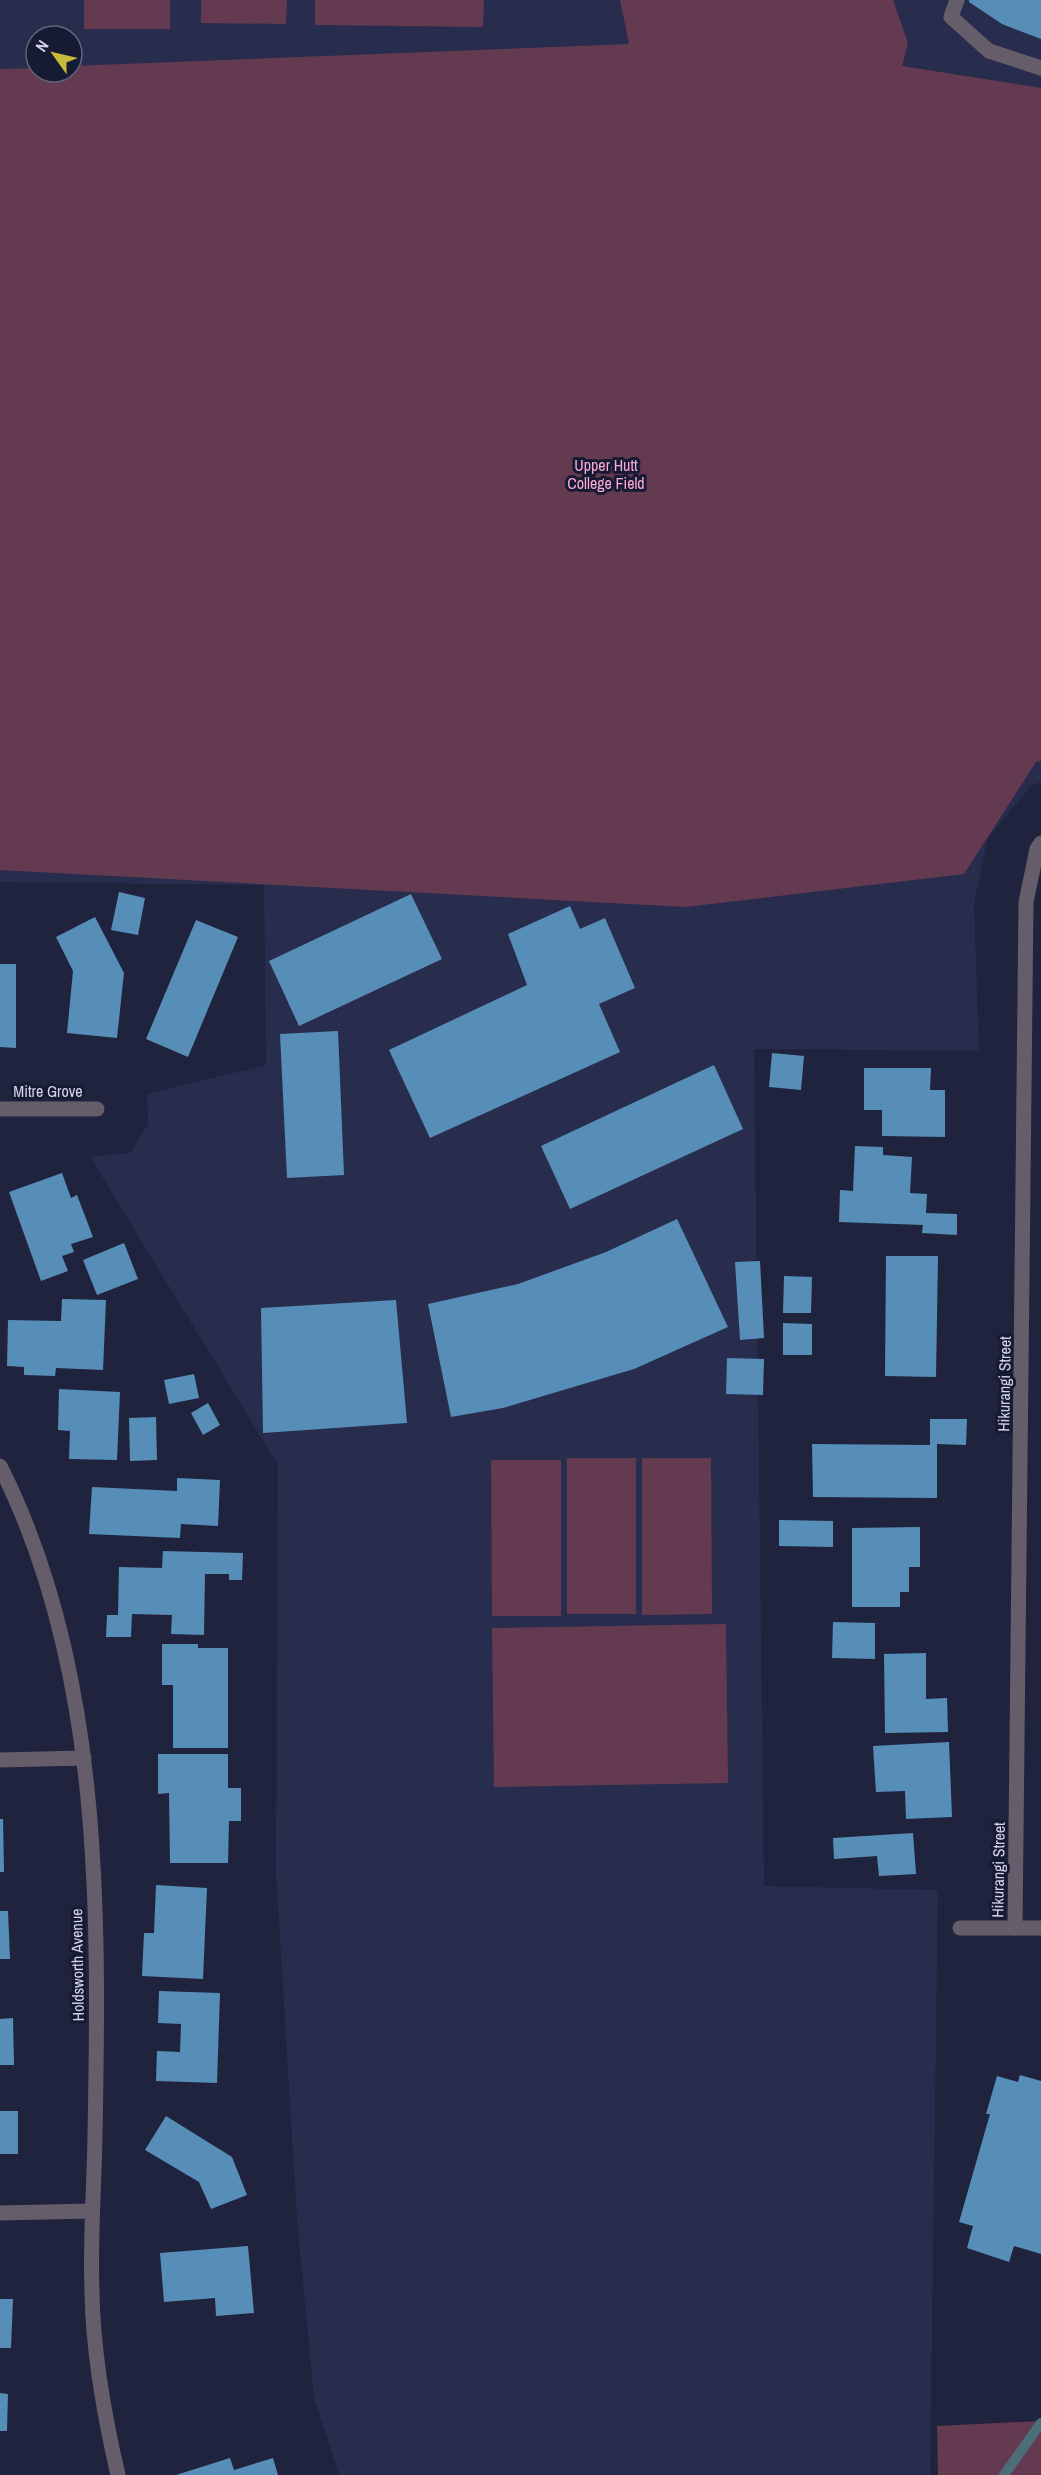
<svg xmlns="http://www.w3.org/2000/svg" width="1041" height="2475" font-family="'Archivo Narrow',sans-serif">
<rect width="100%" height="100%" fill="#20233e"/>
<path fill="#282c4d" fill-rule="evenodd" d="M 0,0 L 1041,0 L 1041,782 L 1032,785 L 988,838 L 974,903 L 979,1051 L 754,1049 L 764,1886 L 938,1890 L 930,2475 L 339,2475 L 314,2397 L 297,2219 L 276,1872 L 278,1465 L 90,1157 L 130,1153 L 148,1124 L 147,1094 L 266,1065 L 264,885 L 0,882 ZM 36,36 L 72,36 L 72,72 L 36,72 Z"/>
<g fill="#643a51">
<rect x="84" y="0" width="86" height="29"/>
<path d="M 201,0 L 287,0 L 286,24 L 201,23 Z"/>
<path d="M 315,0 L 484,0 L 483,27 L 315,25 Z"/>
<path d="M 620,0 L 893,0 L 908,43 L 902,66 L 1041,88 L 1041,761 L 1036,762 L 964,874 L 686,907 L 0,870 L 0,69 L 36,68 L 36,72 L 72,72 L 72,66 L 629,44 Z"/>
<rect x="567" y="1458" width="69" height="156"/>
<path d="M 642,1458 L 711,1458 L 712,1614 L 642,1615 Z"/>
<path d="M 491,1460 L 561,1460 L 561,1616 L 492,1616 Z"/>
<path d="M 726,1624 L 728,1783 L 494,1787 L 492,1628 Z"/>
<path d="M 1041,2421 L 1041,2475 L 938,2475 L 937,2426 Z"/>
</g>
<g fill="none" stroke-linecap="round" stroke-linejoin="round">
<path stroke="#4b6e78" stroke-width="10" d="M 1004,2475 L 1041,2423"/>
</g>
<g fill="#578eb7">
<path d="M 969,0 L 1041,0 L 1041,39 L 1002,24 L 969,2 Z"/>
<path d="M 119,892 L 145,898 L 138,935 L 111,930 Z"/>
<path d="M 411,894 L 442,959 L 299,1026 L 269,961 Z"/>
<path d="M 570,906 L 580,929 L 605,918 L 635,988 L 599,1004 L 620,1052 L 430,1138 L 389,1050 L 527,985 L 508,934 Z"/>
<path d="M 95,917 L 124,973 L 117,1038 L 67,1033 L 73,971 L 56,937 Z"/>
<path d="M 196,920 L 238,937 L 188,1057 L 146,1039 Z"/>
<path d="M 0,964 L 16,964 L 16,1048 L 0,1047 Z"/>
<path d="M 338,1031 L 344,1175 L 287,1178 L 280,1034 Z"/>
<path d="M 772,1053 L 804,1056 L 801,1090 L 769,1087 Z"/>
<path d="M 714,1065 L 743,1129 L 570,1209 L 541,1146 Z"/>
<path d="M 864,1068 L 931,1068 L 930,1090 L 945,1090 L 945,1137 L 882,1136 L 882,1110 L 864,1110 Z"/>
<path d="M 855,1146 L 883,1147 L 883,1155 L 912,1157 L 910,1193 L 927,1194 L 926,1213 L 957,1214 L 957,1235 L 922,1233 L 923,1225 L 839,1222 L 840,1190 L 853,1191 Z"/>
<path d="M 62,1173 L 71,1198 L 77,1195 L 93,1237 L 71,1244 L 74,1252 L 62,1256 L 68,1271 L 41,1281 L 9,1192 Z"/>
<path d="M 677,1219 L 728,1327 L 634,1369 L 503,1408 L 451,1417 L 428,1304 L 518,1284 L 606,1252 Z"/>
<path d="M 124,1243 L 138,1279 L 97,1295 L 83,1260 Z"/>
<path d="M 886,1256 L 938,1256 L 936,1377 L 885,1376 Z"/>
<path d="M 760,1261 L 764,1338 L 740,1340 L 735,1262 Z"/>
<path d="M 784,1276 L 812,1277 L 811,1313 L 783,1313 Z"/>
<path d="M 62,1299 L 106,1300 L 103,1370 L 56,1368 L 55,1376 L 24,1375 L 24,1367 L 7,1366 L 8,1320 L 61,1321 Z"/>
<path d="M 396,1300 L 407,1423 L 263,1433 L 261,1308 Z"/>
<path d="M 783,1323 L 812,1324 L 812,1355 L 783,1355 Z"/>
<path d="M 727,1358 L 764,1359 L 763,1395 L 726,1394 Z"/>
<path d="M 194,1374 L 199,1398 L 169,1404 L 164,1380 Z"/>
<path d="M 59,1389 L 120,1392 L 117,1460 L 69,1459 L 70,1431 L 58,1430 Z"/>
<path d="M 208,1403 L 220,1425 L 203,1435 L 191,1413 Z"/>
<path d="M 156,1417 L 157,1460 L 130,1461 L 129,1418 Z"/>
<path d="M 930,1419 L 967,1419 L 966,1445 L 937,1444 L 937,1498 L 813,1497 L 812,1444 L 930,1445 Z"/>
<path d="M 177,1478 L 220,1480 L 218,1526 L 181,1524 L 180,1538 L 89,1534 L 92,1487 L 177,1491 Z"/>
<path d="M 779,1520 L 833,1521 L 833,1547 L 779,1546 Z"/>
<path d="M 920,1527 L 920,1567 L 909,1567 L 909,1592 L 900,1592 L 900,1607 L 852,1607 L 852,1528 Z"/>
<path d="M 163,1551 L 243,1553 L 242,1580 L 229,1580 L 229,1574 L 205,1574 L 204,1635 L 171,1634 L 172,1615 L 132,1614 L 131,1637 L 106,1637 L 107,1615 L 118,1615 L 119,1567 L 162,1568 Z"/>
<path d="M 833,1622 L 875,1623 L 875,1659 L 832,1658 Z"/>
<path d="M 162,1644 L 198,1644 L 198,1648 L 228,1648 L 228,1748 L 173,1748 L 173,1685 L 162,1685 Z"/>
<path d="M 926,1653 L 926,1699 L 947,1698 L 948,1732 L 885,1733 L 884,1654 Z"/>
<path d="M 949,1742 L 952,1817 L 906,1819 L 905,1791 L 876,1792 L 873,1746 Z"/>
<path d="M 158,1754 L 228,1754 L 228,1788 L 241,1788 L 241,1821 L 229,1821 L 228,1863 L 170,1863 L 169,1793 L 158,1794 Z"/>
<path d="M 0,1819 L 3,1819 L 4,1872 L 0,1872 Z"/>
<path d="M 913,1833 L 916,1874 L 879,1876 L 877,1856 L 834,1859 L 833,1838 Z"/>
<path d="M 156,1885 L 207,1888 L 203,1979 L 142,1976 L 144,1933 L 154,1933 Z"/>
<path d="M 0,1911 L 8,1911 L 10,1959 L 0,1959 Z"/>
<path d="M 159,1991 L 220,1993 L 217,2083 L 156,2081 L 157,2051 L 180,2052 L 181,2024 L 158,2023 Z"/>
<path d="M 13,2018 L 14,2065 L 0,2065 L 0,2019 Z"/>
<path d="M 1020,2075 L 1041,2081 L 1041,2254 L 1014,2246 L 1009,2262 L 967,2248 L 973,2226 L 959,2222 L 990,2114 L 986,2114 L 997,2076 L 1018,2082 Z"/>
<rect x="0" y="2111" width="18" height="43"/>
<path d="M 166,2116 L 232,2157 L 247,2195 L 211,2209 L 199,2182 L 145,2150 Z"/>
<path d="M 248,2246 L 254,2313 L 216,2316 L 215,2298 L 164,2302 L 160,2253 Z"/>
<path d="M 0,2299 L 13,2299 L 11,2348 L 0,2348 Z"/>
<path d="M 0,2393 L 8,2394 L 7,2431 L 0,2431 Z"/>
<path d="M 230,2458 L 234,2470 L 273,2458 L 278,2475 L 176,2475 Z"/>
</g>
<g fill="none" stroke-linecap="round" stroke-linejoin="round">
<path stroke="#655e6a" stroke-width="15" d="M 957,0 L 951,17 L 989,51 L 1041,68"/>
<g stroke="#655e6a" stroke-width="15">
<path d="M 0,1109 L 97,1109"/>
<path d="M 0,1466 C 103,1670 99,1914 95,2137 C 94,2189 90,2240 92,2292 C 93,2354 104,2415 118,2475"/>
<path d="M 0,1760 L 84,1758"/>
<path d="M 960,1928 L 1041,1928"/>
<path d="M 1015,1928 L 1026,902 L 1037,849 L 1041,843"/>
<path d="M 0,2213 L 92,2211"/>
</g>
</g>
<g text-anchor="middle" stroke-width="6" stroke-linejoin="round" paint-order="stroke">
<g font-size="16" fill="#fea8d6" stroke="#171a33">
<text x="606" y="471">Upper Hutt<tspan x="606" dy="18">College Field</tspan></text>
</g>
<g font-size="16" fill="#d3d6e8" stroke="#171a33">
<text x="48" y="1097">Mitre Grove</text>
<text transform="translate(1004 1384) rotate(-89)" y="6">Hikurangi Street</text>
<text transform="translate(998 1870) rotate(-89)" y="6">Hikurangi Street</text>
<text transform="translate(77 1965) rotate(-91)" y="6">Holdsworth Avenue</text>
</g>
</g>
<g transform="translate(54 54) rotate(304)"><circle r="28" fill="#171a33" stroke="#62657b" stroke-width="1.5"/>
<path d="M0-4.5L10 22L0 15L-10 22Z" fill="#c8bb3b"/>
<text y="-9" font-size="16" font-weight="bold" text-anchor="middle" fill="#d3d6e8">N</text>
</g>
</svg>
